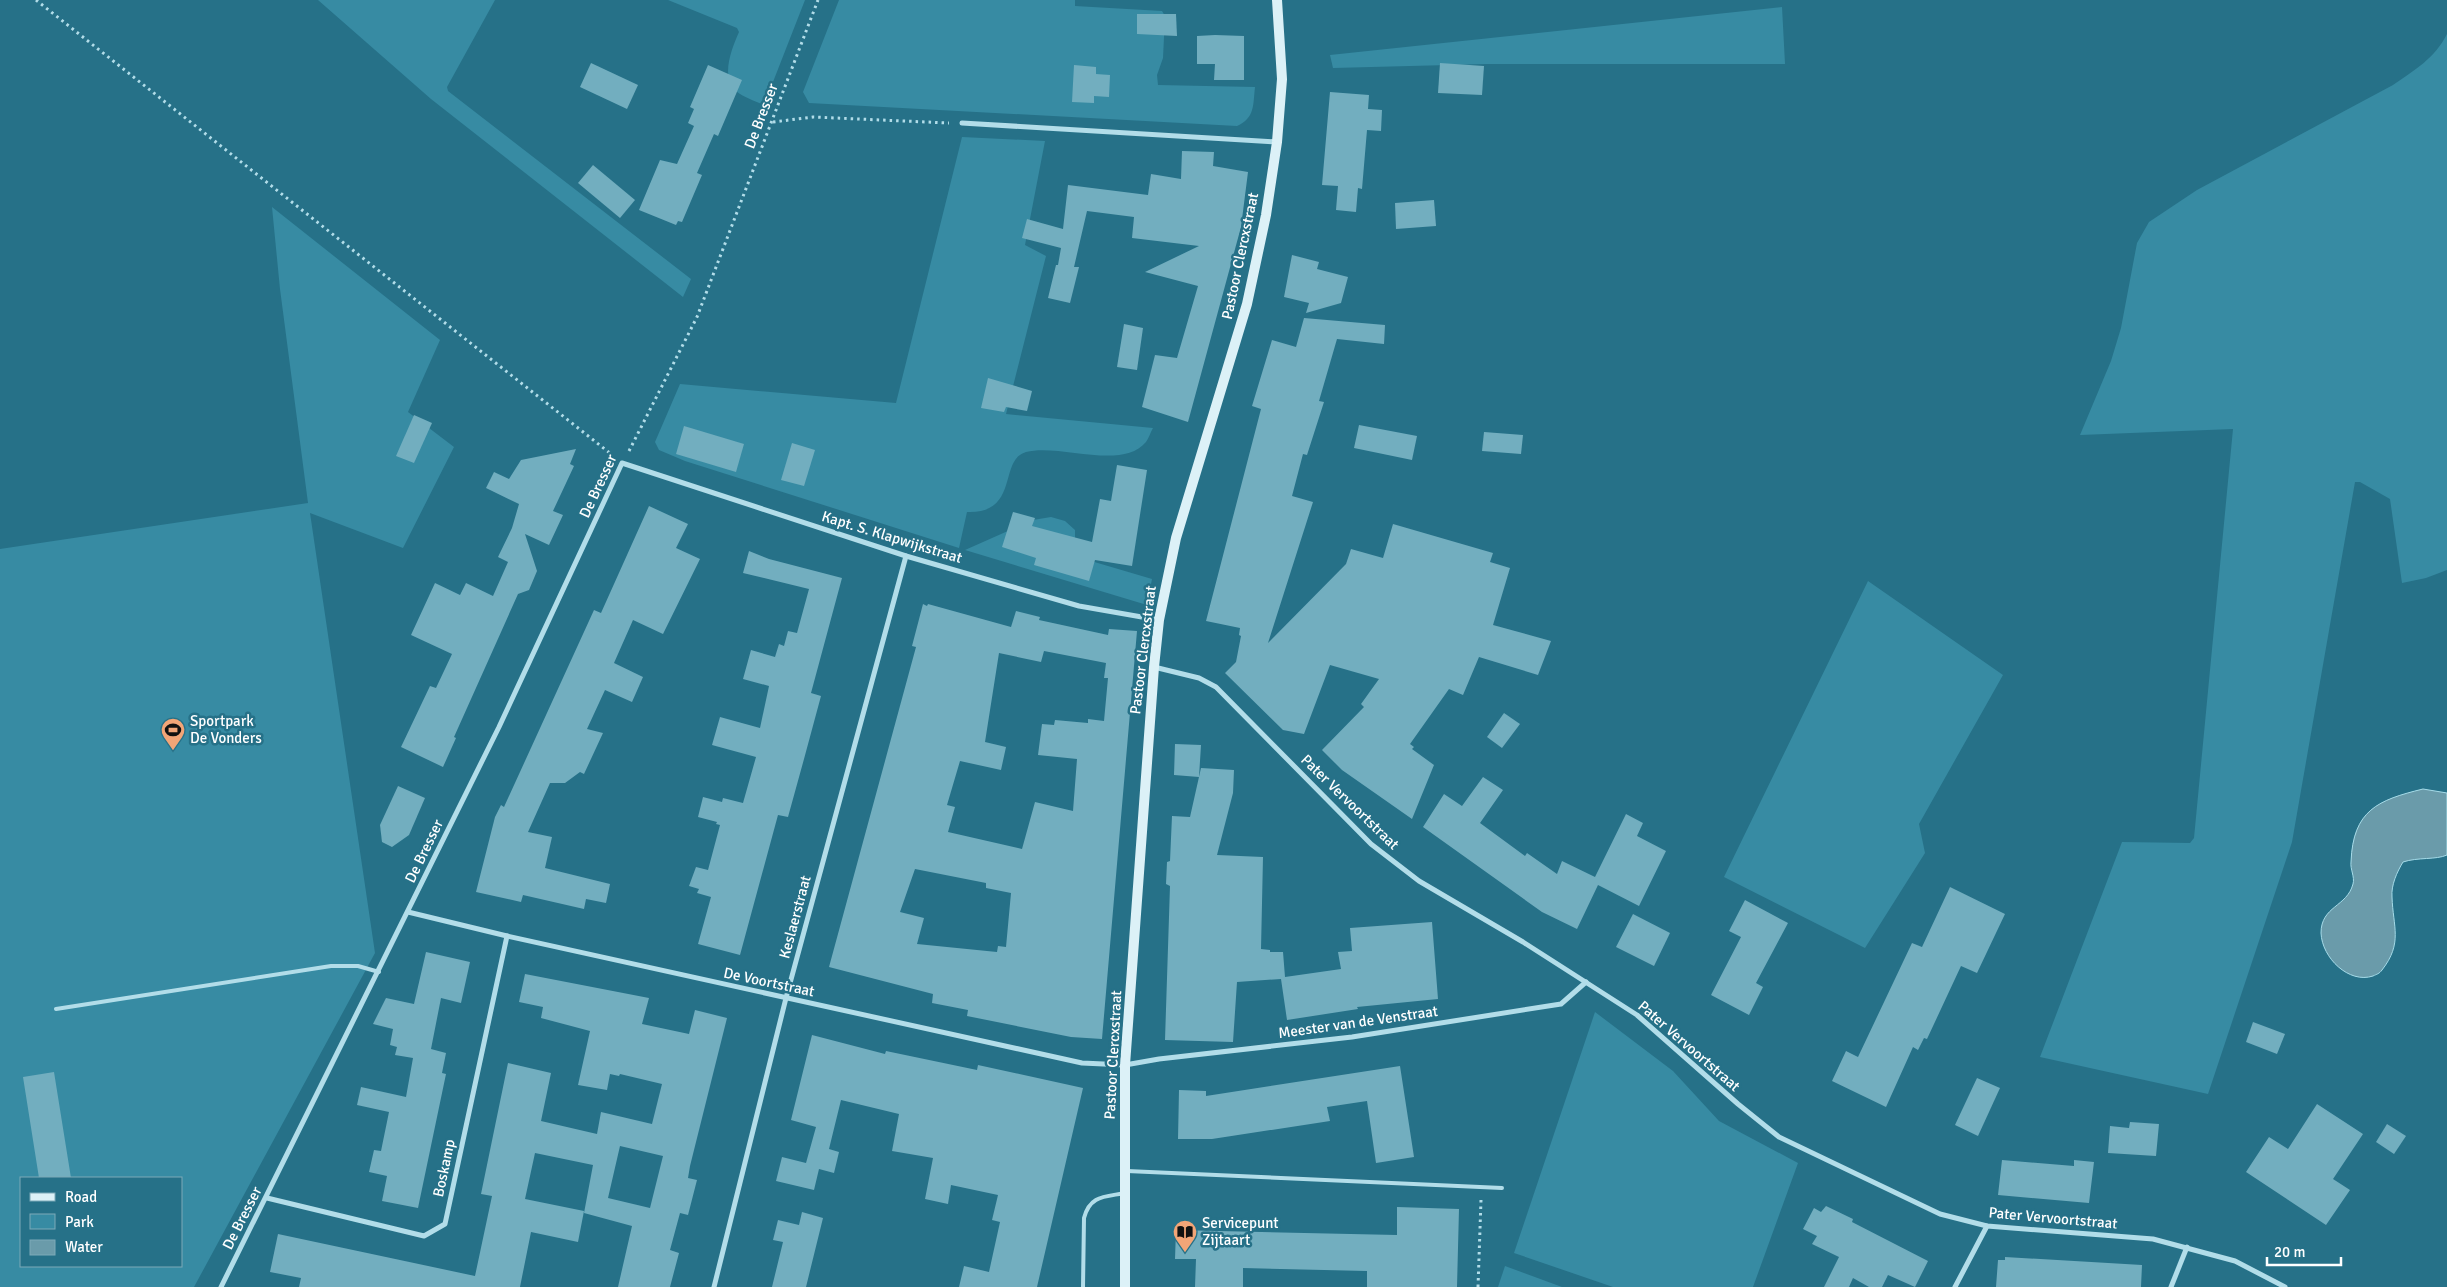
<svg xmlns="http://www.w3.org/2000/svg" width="2447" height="1287" font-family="Signika,sans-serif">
<rect width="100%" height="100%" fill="#267188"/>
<g fill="#378ba3" fill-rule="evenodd">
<path d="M 318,0 L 495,0 L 447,87 L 448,91 L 691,279 L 683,297 L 431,99 Z"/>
<path d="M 668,0 L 805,0 L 764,105 C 755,101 743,97 736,91 C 720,77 732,48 739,32 L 737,28 Z"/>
<path d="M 839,0 L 1075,0 L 1075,6 L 1162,11 L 1165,16 L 1163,58 L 1157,75 L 1158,85 L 1255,87 C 1253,105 1255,118 1237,126 L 809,103 L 803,92 Z"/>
<path d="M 1782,7 L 1785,64 L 1487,64 L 1333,68 L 1330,55 Z"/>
<path d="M 2447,34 L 2447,570 L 2426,578 L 2402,583 L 2390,499 L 2360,482 L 2355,482 L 2292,842 L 2208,1094 L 2040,1057 L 2122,842 L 2190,843 L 2194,838 L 2233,429 L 2080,435 L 2111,361 L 2121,328 L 2137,243 L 2149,222 L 2197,190 L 2393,85 C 2415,70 2435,58 2447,34 Z"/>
<path d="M 962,137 L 1045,141 L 1025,245 L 1046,256 L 1006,414 L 1153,428 C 1150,433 1149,438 1146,442 C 1122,471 1059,443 1026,452 C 998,460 1020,514 967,512 L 959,548 L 685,461 L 659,450 L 655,442 L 680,384 L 896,403 Z"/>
<path d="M 272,207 L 440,340 L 408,412 L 454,447 L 403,548 L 310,513 L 375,953 L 194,1287 L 0,1287 L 0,549 L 308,503 L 280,289 ZM 21,1178 L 181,1178 L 181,1266 L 21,1266 Z"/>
<path d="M 1051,517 L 1065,521 L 1075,530 L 1075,541 L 1091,561 L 1152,579 L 1147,605 L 965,550 L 1033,520 Z"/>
<path d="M 1868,581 L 2003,675 L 1919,824 L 1925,853 L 1865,948 L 1724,877 Z"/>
<path d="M 1595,1012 L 1673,1071 L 1719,1121 L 1798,1163 L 1753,1287 L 1613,1287 L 1514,1253 Z"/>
<path d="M 1505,1266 L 1562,1287 L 1498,1287 Z"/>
</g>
<path fill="#6a9baa" stroke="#a6dce9" d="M 2423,789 L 2447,793 L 2447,855 C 2436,860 2418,857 2403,862 C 2397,872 2391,885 2392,897 C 2393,927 2403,943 2382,970 C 2379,974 2377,974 2373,976 C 2349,984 2322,958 2321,933 C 2321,906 2347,907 2353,884 C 2355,877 2350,869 2351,862 C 2353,810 2378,800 2423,789 Z"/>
<g fill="#72aebf" fill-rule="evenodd">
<path d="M 1137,14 L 1176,14 L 1177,36 L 1137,34 Z"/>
<path d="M 1215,35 L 1244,36 L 1244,80 L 1214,80 L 1215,64 L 1197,64 L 1197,36 Z"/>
<path d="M 591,63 L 638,85 L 627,109 L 580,87 Z"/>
<path d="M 1440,63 L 1484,66 L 1482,95 L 1438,93 Z"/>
<path d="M 708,65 L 742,80 L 718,136 L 714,134 L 697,173 L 702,175 L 682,222 L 678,221 L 676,225 L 639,210 L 660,160 L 677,164 L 694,126 L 688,123 L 694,109 L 690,107 Z"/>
<path d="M 1074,65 L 1096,67 L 1096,74 L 1110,75 L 1109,97 L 1094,96 L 1094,103 L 1072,102 Z"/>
<path d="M 1330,92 L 1369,95 L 1368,109 L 1382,110 L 1381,131 L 1367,130 L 1362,189 L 1358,188 L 1356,212 L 1336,210 L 1338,186 L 1322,185 Z"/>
<path d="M 1182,151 L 1214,152 L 1213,166 L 1248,172 L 1241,227 L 1188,422 L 1142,407 L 1155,355 L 1177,358 L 1198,286 L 1145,272 L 1199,246 L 1132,238 L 1134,217 L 1087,211 L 1074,267 L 1079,267 L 1070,303 L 1048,298 L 1056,265 L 1058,265 L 1061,248 L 1022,238 L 1027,219 L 1063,229 L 1068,185 L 1148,195 L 1151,174 L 1181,179 Z"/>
<path d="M 593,165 L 635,200 L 620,218 L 578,183 Z"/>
<path d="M 1434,200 L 1436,226 L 1396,229 L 1395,203 Z"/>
<path d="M 1292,255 L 1319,262 L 1317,269 L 1348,277 L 1341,303 L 1306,313 L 1309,303 L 1284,297 Z"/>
<path d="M 1304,318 L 1385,325 L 1384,344 L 1337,339 L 1319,401 L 1324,402 L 1307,455 L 1303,454 L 1292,496 L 1313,502 L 1268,643 L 1346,564 L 1351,549 L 1383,558 L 1393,524 L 1493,553 L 1490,562 L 1510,568 L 1493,625 L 1551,641 L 1538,675 L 1479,657 L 1463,695 L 1449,689 L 1410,744 L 1414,747 L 1412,749 L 1434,765 L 1412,819 L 1342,770 L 1322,750 L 1364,707 L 1361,704 L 1379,679 L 1330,665 L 1304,734 L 1283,730 L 1225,673 L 1236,662 L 1241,636 L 1239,635 L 1240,628 L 1206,621 L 1261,409 L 1252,406 L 1272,340 L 1296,347 Z"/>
<path d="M 1124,324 L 1143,328 L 1137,370 L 1117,367 Z"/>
<path d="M 988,378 L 1032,391 L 1027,411 L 1006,407 L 1004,412 L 981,408 Z"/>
<path d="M 414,415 L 432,423 L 414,463 L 396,456 Z"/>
<path d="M 1359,425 L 1417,436 L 1412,460 L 1354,448 Z"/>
<path d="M 684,426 L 744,444 L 736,472 L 676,454 Z"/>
<path d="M 1484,432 L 1523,435 L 1521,454 L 1482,451 Z"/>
<path d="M 792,443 L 815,450 L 804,486 L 781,480 Z"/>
<path d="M 576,449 L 570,464 L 574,466 L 553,511 L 563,515 L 549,545 L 525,534 L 537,571 L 529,590 L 518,594 L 454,737 L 456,738 L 443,767 L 401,747 L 430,686 L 436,688 L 452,654 L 411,635 L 435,583 L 460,595 L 466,583 L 493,596 L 508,562 L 498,557 L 512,528 L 519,504 L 486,488 L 494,472 L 509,479 L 521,460 Z"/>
<path d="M 1117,465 L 1147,470 L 1132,566 L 1095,560 L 1089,581 L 1034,565 L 1036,558 L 1002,547 L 1013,512 L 1035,518 L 1032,526 L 1092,542 L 1100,499 L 1111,501 Z"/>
<path d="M 649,506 L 688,524 L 676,548 L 700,559 L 663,634 L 633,620 L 614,663 L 643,677 L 632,702 L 605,690 L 587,729 L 603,733 L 584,774 L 580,772 L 565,783 L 550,783 L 528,832 L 552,837 L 545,868 L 610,884 L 606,903 L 586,899 L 584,909 L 523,895 L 521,902 L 476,892 L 495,817 L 501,805 L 504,807 L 594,610 L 601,613 Z"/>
<path d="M 749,551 L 769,559 L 842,578 L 811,693 L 821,696 L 804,759 L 788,817 L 778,815 L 740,955 L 698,944 L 711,897 L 697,893 L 699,889 L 689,886 L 696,867 L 708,870 L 720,825 L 716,824 L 717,822 L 698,817 L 703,797 L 722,802 L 723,798 L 743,803 L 756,757 L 712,745 L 720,717 L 760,728 L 769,686 L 743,679 L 751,650 L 775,657 L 779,644 L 784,646 L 788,631 L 797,633 L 809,589 L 743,573 Z"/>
<path d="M 923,604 L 927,606 L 928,604 L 1011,627 L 1016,611 L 1040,617 L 1039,620 L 1108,635 L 1109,629 L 1137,631 L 1102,1039 L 1071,1037 L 967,1016 L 968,1010 L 932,1003 L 933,994 L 829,967 L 916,647 L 912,646 ZM 1044,651 L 1106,663 L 1104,678 L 1108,678 L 1104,721 L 1088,719 L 1088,723 L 1055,720 L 1054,725 L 1042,724 L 1038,755 L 1077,759 L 1073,811 L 1035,802 L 1022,849 L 948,832 L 955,807 L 947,805 L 960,761 L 1001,770 L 1006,747 L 985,742 L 999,653 L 1041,662 ZM 915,869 L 986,883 L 986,888 L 1011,893 L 1006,947 L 998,946 L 997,952 L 917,944 L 924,918 L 900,912 Z"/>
<path d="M 1504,713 L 1520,724 L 1502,748 L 1487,737 Z"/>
<path d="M 1175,744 L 1201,745 L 1199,777 L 1174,775 Z"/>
<path d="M 1201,768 L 1234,770 L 1233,793 L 1217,855 L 1263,857 L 1261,949 L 1270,950 L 1270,952 L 1283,952 L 1285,977 L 1341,969 L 1338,952 L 1352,951 L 1350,928 L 1432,922 L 1438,999 L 1357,1007 L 1358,1009 L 1287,1020 L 1281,979 L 1237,982 L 1233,1042 L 1165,1040 L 1170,886 L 1166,884 L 1167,862 L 1170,861 L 1172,816 L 1190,817 Z"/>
<path d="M 1483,777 L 1503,790 L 1480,823 L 1525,856 L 1527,853 L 1557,874 L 1562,861 L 1595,877 L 1626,814 L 1643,823 L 1637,836 L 1666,851 L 1639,906 L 1598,885 L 1577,929 L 1542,912 L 1423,827 L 1444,794 L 1462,806 Z"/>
<path d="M 398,786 L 425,798 L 409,835 L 392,847 L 382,842 L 380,825 Z"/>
<path d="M 1950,887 L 2005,914 L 1977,973 L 1961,966 L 1927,1039 L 1924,1038 L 1918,1050 L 1913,1047 L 1886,1107 L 1832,1081 L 1846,1051 L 1858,1057 L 1912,943 L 1922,947 Z"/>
<path d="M 1745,900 L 1788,923 L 1756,983 L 1763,987 L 1749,1015 L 1711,995 L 1741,937 L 1729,931 Z"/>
<path d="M 1633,914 L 1670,933 L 1654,966 L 1616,947 Z"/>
<path d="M 426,952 L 470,962 L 461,1003 L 441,998 L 431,1049 L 446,1053 L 442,1073 L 446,1074 L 418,1208 L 382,1201 L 387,1176 L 369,1172 L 374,1150 L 381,1151 L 389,1112 L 357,1105 L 361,1087 L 406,1097 L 413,1058 L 395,1055 L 397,1047 L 390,1045 L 393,1029 L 373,1024 L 386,998 L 414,1004 Z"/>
<path d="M 525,974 L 649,998 L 642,1024 L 689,1034 L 695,1010 L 727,1018 L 690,1166 L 688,1178 L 697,1180 L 688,1215 L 680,1213 L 670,1250 L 679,1253 L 670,1287 L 618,1287 L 632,1226 L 584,1213 L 593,1165 L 535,1153 L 525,1199 L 584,1211 L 578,1242 L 531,1232 L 520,1287 L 299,1287 L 301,1278 L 270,1272 L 278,1234 L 475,1276 L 492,1196 L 481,1194 L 508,1063 L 551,1073 L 541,1121 L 597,1134 L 601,1112 L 652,1124 L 662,1084 L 620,1074 L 619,1076 L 610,1074 L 607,1090 L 578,1085 L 590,1031 L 541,1018 L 543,1007 L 519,1002 ZM 620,1146 L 663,1156 L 650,1208 L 608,1198 Z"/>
<path d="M 2253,1022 L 2285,1034 L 2277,1054 L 2246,1042 Z"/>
<path d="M 812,1035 L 885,1054 L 886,1051 L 977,1070 L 978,1065 L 1083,1088 L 1037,1287 L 959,1287 L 964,1266 L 989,1272 L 1000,1222 L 992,1220 L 998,1195 L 951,1185 L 948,1204 L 925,1199 L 933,1158 L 892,1151 L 899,1114 L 841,1100 L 829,1149 L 839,1152 L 834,1173 L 819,1169 L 814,1190 L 776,1181 L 782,1157 L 806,1163 L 816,1127 L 791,1120 Z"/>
<path d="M 1400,1066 L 1414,1157 L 1376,1163 L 1367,1101 L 1327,1107 L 1330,1121 L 1212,1139 L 1178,1139 L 1179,1090 L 1206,1091 L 1206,1096 Z"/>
<path d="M 54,1072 L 58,1097 L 71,1178 L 39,1178 L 23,1077 Z"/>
<path d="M 1977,1078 L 2000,1088 L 1978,1136 L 1955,1125 Z"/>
<path d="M 2317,1104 L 2363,1134 L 2333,1179 L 2350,1190 L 2326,1225 L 2246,1172 L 2269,1137 L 2288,1149 Z"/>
<path d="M 2130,1122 L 2159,1124 L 2156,1156 L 2108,1153 L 2110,1126 L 2129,1128 Z"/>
<path d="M 2387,1124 L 2406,1136 L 2394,1154 L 2376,1142 Z"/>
<path d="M 2002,1160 L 2074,1166 L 2074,1160 L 2094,1162 L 2089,1203 L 1998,1195 Z"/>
<path d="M 1826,1206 L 1853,1219 L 1852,1222 L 1928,1261 L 1915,1287 L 1888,1275 L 1882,1287 L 1869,1287 L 1853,1278 L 1849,1287 L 1824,1287 L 1839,1257 L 1812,1244 L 1817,1236 L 1803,1229 L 1814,1208 L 1821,1212 Z"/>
<path d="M 1397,1207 L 1459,1209 L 1457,1287 L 1367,1287 L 1367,1271 L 1243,1268 L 1243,1287 L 1195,1287 L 1196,1259 L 1175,1259 L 1176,1230 L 1397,1235 Z"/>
<path d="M 802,1212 L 823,1218 L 806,1287 L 772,1287 L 783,1242 L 773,1240 L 778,1220 L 799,1225 Z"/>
<path d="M 2005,1257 L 2142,1265 L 2141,1287 L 1996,1287 L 1998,1260 L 2005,1260 Z"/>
</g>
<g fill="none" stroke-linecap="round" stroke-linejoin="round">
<g stroke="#b2dde9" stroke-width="3" stroke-dasharray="2.5 4" stroke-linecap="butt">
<path d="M 36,0 L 611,454"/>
<path d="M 773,122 L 813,117 L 949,123"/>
<path d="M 629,451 L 697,317 L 818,0"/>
<path d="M 1478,1287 L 1481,1200"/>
</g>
<g stroke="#b2dde9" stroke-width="4">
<path d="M 56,1009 L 331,966 L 358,966 L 379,972"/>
<path d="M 1127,1171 L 1502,1188"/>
<path d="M 1083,1287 L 1084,1218 C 1090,1195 1105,1197 1125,1193"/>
</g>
<g stroke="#b2dde9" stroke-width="5">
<path d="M 962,123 L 1277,142"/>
<path d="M 1154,667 L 1199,678 L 1216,687 L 1371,844 L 1419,881 L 1523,942 L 1637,1015 L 1738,1104 L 1779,1137 L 1940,1214 L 1987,1226 L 2153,1239 L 2235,1261 L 2285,1287"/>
<path d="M 408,912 L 507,936 L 1082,1063 L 1125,1065 L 1159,1059 L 1352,1037 L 1561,1004 L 1586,982"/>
<path d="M 267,1198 L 424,1236 L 445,1224 L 507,936"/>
<path d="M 221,1287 L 499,727 L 622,463 L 906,556 L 1079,606 L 1159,620"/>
<path d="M 714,1287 L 786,998 L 906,556"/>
<path d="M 1955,1287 L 1987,1226"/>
<path d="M 2171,1287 L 2187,1247"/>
</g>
<path stroke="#dcf1f7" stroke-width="10" d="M 1125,1287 L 1125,1065 L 1154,667 L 1159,620 L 1176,538 L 1247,304 L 1266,215 L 1277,142 L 1282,79 L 1277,0"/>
</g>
<defs>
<symbol id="stadium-pin" viewBox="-11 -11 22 30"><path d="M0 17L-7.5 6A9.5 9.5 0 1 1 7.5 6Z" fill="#f2a577" stroke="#267188"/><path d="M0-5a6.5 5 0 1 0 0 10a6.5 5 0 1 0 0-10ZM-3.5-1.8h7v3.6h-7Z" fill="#111"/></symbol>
<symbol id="library-pin" viewBox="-11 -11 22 30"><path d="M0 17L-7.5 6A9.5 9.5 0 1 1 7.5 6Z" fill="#f2a577" stroke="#267188"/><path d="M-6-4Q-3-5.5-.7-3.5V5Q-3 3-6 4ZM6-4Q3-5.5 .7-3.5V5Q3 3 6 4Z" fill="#111"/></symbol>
</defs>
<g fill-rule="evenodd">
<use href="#stadium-pin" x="159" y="716" width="28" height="38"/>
<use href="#library-pin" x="1171" y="1218" width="28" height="38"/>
</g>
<g text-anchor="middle" stroke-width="5" stroke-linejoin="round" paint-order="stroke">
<g font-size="15" fill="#fff" stroke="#267188">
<text transform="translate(761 116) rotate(-69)" y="5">De Bresser</text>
<text transform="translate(1240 256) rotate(-78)" y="5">Pastoor Clercxstraat</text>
<text transform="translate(598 486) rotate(-65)" y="5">De Bresser</text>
<text transform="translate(892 537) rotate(17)" y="5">Kapt. S. Klapwijkstraat</text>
<text transform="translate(1143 650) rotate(-83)" y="5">Pastoor Clercxstraat</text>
<text transform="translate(1350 802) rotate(44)" y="5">Pater Vervoortstraat</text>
<text transform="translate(424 851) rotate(-64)" y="5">De Bresser</text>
<text transform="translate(795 917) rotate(-75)" y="5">Keslaerstraat</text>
<text transform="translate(769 982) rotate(12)" y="5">De Voortstraat</text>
<text transform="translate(1358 1022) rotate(-8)" y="5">Meester van de Venstraat</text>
<text transform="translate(1689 1046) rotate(41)" y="5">Pater Vervoortstraat</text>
<text transform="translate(1113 1055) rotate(-87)" y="5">Pastoor Clercxstraat</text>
<text transform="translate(444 1168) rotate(-78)" y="5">Boskamp</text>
<text transform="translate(242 1218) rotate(-63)" y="5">De Bresser</text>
<text transform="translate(2053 1218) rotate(5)" y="5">Pater Vervoortstraat</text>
</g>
<g font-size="15" fill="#fff" stroke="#267188" text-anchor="start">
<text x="190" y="726">Sportpark<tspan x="190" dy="17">De Vonders</tspan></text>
<text x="1202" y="1228">Servicepunt<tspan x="1202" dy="17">Zijtaart</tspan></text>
</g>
</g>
<rect x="20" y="1177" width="162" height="90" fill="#267188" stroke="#7daab8"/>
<rect x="30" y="1193" width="25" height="8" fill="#dcf1f7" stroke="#7daab8"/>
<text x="65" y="1202" font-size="15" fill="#ffffff">Road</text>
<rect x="30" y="1214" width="25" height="15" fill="#378ba3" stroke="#7daab8"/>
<text x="65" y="1227" font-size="15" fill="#ffffff">Park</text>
<rect x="30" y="1240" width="25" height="15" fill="#6a9baa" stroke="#7daab8"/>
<text x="65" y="1252" font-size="15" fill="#ffffff">Water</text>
<path d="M2267 1257v8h74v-8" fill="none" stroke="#ffffff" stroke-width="2.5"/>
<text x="2274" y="1257" font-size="15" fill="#ffffff" stroke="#267188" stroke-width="4" paint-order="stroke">20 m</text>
</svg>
